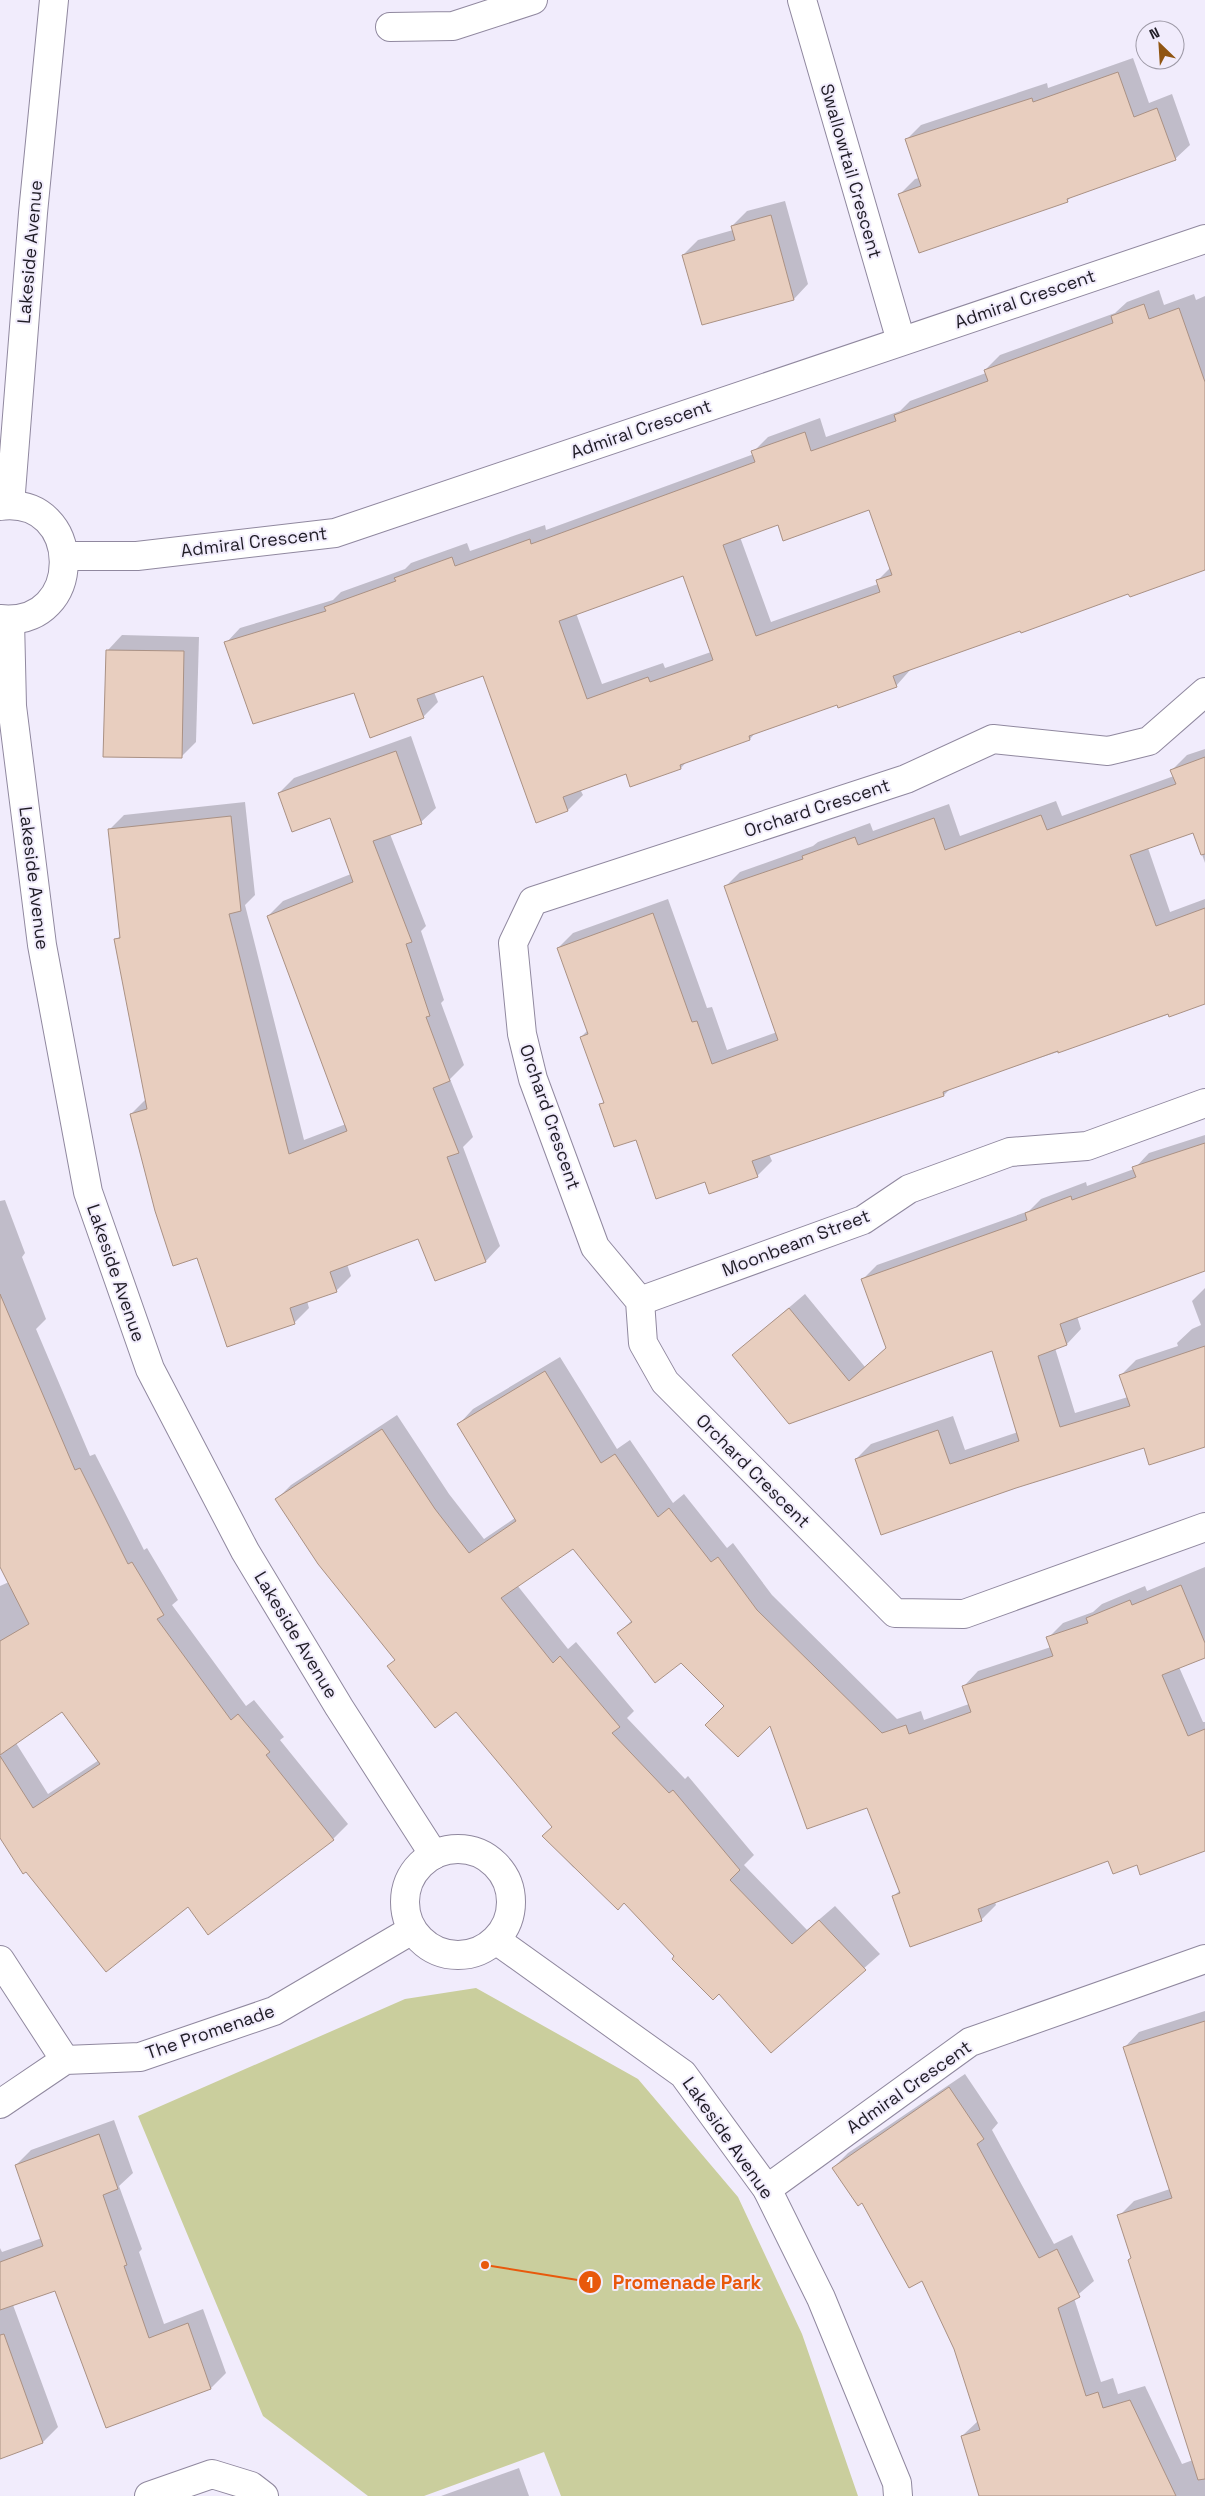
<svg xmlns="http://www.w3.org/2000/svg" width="1205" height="2496" font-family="'Space Grotesk',sans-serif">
<rect width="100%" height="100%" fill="#f1ecfc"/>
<path fill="#cace9d" d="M 476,1988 L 638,2079 L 738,2197 L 802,2334 L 858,2496 L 561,2496 L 544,2452 L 424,2496 L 368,2496 L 263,2416 L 138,2116 L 405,1999 Z"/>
<g fill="#0003" fill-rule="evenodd">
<path d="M 1133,58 L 1149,103 L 1172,94 L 1190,145 L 1175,159 L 1072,196 L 1067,201 L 900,194 L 915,179 L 919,178 L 906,140 L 921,125 L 1047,83 L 1048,88 Z"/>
<path d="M 785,201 L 808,284 L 794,299 L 683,255 L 698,240 L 733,230 L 732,226 L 747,211 Z"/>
<path d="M 1159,290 L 1164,305 L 1194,294 L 1196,300 L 1205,296 L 1205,569 L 1020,629 L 911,669 L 896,686 L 838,703 L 755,733 L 750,739 L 688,760 L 681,768 L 631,786 L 626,773 L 580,789 L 583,795 L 568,810 L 536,821 L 484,674 L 434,692 L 438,702 L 423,717 L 226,643 L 240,628 L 333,600 L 341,592 L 405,569 L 411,563 L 467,543 L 470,551 L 545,525 L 546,530 L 754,454 L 753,452 L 768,437 L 820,418 L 826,437 L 900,411 L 910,401 L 986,373 L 985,370 L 1000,355 L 1115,313 L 1127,302 ZM 870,508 L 891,567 L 877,581 L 878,584 L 771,622 L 740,537 L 778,523 ZM 684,574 L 711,652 L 665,668 L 663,663 L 602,684 L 576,613 Z"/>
<path d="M 122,635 L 199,637 L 196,742 L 181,757 L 108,650 Z"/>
<path d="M 411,736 L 436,808 L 421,822 L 390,834 L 426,926 L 421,931 L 444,1000 L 441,1003 L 464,1065 L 450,1079 L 473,1137 L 463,1147 L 500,1246 L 486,1261 L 419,1237 L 347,1264 L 351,1276 L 336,1291 L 307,1301 L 309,1308 L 294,1323 L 197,1256 L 131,1114 L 146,1099 L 116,940 L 121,935 L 109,830 L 124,815 L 245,802 L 255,895 L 245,905 L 304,1140 L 346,1124 L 268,916 L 283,901 L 351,874 L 330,817 L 279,793 L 294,778 Z"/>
<path d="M 1205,749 L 1205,863 L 1194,831 L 1148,848 L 1170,912 L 1205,899 L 1205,1002 L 951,1088 L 944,1095 L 769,1154 L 772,1161 L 757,1176 L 705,1180 L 636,1138 L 601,1105 L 604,1101 L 581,1037 L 588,1030 L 558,948 L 573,933 L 668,899 L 707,1008 L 712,1007 L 727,1050 L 777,1032 L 725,887 L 740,872 L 813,846 L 818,842 L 870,823 L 873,831 L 949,804 L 960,836 L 1056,801 L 1062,816 L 1174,776 L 1172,770 L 1187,755 Z"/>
<path d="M 1205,1135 L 1205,1263 L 1077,1316 L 1081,1329 L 1067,1344 L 1055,1348 L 1075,1413 L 1128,1397 L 1121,1375 L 1136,1360 L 1178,1346 L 1177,1343 L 1192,1329 L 1201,1325 L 1192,1301 L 1205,1288 L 1205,1444 L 1144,1447 L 1016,1487 L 856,1459 L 871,1444 L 953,1416 L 965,1450 L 1018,1432 L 993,1349 L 790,1423 L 733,1355 L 805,1294 L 865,1367 L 887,1347 L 862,1280 L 877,1265 L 1029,1211 L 1041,1199 L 1086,1182 L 1087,1186 L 1134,1169 L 1149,1153 Z"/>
<path d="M 5,1200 L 25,1253 L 22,1257 L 46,1319 L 36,1329 L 90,1456 L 95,1454 L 144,1550 L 147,1548 L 178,1600 L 172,1605 L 246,1706 L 254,1700 L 284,1737 L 280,1740 L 348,1824 L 333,1839 L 188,1905 L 0,1835 L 0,1586 L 9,1582 L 0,1564 L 0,1201 ZM 62,1710 L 99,1760 L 48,1794 L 16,1743 Z"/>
<path d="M 560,1357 L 617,1449 L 630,1440 L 673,1503 L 684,1494 L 727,1548 L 733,1543 L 772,1595 L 897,1719 L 921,1711 L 924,1720 L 969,1704 L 964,1686 L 978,1671 L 1051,1647 L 1048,1638 L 1063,1623 L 1093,1612 L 1102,1604 L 1145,1586 L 1147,1591 L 1205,1567 L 1205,1656 L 1179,1667 L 1203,1722 L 1205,1722 L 1205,1851 L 1192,1856 L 1191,1854 L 1138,1863 L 1109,1860 L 995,1902 L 996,1905 L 981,1920 L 893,1897 L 900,1890 L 868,1806 L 770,1724 L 726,1706 L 682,1661 L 619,1633 L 632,1620 L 574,1547 L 517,1585 L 568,1649 L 576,1642 L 634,1711 L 627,1718 L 685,1779 L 688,1776 L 754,1855 L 744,1865 L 807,1930 L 835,1906 L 880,1954 L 771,2051 L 719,1992 L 625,1901 L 573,1867 L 544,1836 L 553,1827 L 456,1711 L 396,1659 L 277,1499 L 291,1485 L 397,1415 L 449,1494 L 484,1539 L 515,1518 L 459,1424 L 473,1409 Z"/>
<path d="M 1205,2011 L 1205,2496 L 981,2496 L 962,2436 L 978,2421 L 955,2349 L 922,2279 L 862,2201 L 833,2168 L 848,2153 L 965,2074 L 998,2123 L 992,2130 L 1054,2244 L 1072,2235 L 1094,2281 L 1074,2298 L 1101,2382 L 1113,2378 L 1118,2394 L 1145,2386 L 1182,2464 L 1193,2460 L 1119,2216 L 1134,2201 L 1170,2189 L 1125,2047 L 1139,2032 Z"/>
<path d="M 114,2120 L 133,2173 L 119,2186 L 142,2249 L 139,2252 L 164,2324 L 203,2309 L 226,2373 L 211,2388 L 55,2290 L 13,2305 L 58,2427 L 43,2442 L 0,2457 L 0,2248 L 2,2252 L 42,2238 L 16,2165 L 31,2150 Z"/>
<path d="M 519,2468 L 529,2496 L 441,2496 Z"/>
</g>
<g fill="#e8cebf" stroke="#aa9184" fill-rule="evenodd">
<path d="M 1118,72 L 1134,117 L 1157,108 L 1176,160 L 1067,199 L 1068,202 L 919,253 L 898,194 L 921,186 L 905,139 L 1032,98 L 1033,102 Z"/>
<path d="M 771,215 L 794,300 L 702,325 L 682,255 L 735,240 L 731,226 Z"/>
<path d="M 1144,304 L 1149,319 L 1179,308 L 1205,382 L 1205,570 L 1130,597 L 1128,594 L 1021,633 L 1020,631 L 893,676 L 897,687 L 838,708 L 837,705 L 749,736 L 750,740 L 680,765 L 681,769 L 630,787 L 626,774 L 563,797 L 568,811 L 536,823 L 483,676 L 417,699 L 424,718 L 370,738 L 354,693 L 253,724 L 224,642 L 326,611 L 324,607 L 396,581 L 394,578 L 452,557 L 455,566 L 530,539 L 531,544 L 755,462 L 751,451 L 805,432 L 811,451 L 896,421 L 894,415 L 988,381 L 984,370 L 1113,323 L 1111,316 ZM 869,510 L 892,575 L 876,580 L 880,592 L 756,636 L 723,545 L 778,525 L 783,541 ZM 683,576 L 713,660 L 650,682 L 648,677 L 587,699 L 559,621 Z"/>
<path d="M 106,650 L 184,651 L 182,758 L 103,757 Z"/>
<path d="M 396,751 L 422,824 L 373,841 L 412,942 L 406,944 L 430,1016 L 426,1017 L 450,1081 L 433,1088 L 459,1153 L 447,1157 L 486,1262 L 435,1281 L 418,1239 L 330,1272 L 337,1292 L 290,1308 L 295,1324 L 227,1347 L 197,1258 L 173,1266 L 155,1211 L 130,1114 L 147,1109 L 114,939 L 120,938 L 108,829 L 231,816 L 241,911 L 229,914 L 289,1154 L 347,1131 L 267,916 L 353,882 L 330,818 L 292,832 L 278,793 Z"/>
<path d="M 1205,757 L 1205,854 L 1201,855 L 1193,833 L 1130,855 L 1156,926 L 1205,908 L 1205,1004 L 1169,1017 L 1168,1014 L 1058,1053 L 1058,1051 L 943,1092 L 944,1096 L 752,1161 L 758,1177 L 709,1194 L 705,1182 L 656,1199 L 636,1140 L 614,1147 L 599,1104 L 604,1103 L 580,1037 L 588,1034 L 557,948 L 653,913 L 692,1022 L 697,1021 L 712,1064 L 778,1040 L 724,886 L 803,859 L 802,856 L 855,837 L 858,845 L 934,818 L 945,850 L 1041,815 L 1047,830 L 1176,784 L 1170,770 Z"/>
<path d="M 1205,1143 L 1205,1271 L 1060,1324 L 1067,1345 L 1038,1356 L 1060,1427 L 1130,1406 L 1119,1375 L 1205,1346 L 1205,1447 L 1149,1465 L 1144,1448 L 1016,1488 L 881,1535 L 855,1459 L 938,1430 L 950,1464 L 1019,1441 L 992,1351 L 789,1424 L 732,1355 L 789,1308 L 849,1381 L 886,1348 L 861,1279 L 1027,1220 L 1025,1213 L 1071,1196 L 1072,1200 L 1136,1177 L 1132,1167 Z"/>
<path d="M 0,1294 L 75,1470 L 80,1468 L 128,1564 L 132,1562 L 164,1615 L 157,1619 L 231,1720 L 238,1714 L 270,1752 L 266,1755 L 334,1840 L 208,1935 L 188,1907 L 106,1972 L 26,1872 L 23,1874 L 0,1838 L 0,1756 L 33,1808 L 100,1764 L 62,1712 L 0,1755 L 0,1641 L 29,1624 L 0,1567 Z"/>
<path d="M 545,1371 L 601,1463 L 615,1454 L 658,1517 L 669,1508 L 711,1562 L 718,1557 L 757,1610 L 882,1733 L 906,1725 L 909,1734 L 971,1712 L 962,1686 L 1053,1656 L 1046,1637 L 1088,1623 L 1086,1618 L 1130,1600 L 1132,1605 L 1181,1585 L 1205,1643 L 1205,1658 L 1162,1675 L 1188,1736 L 1205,1729 L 1205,1851 L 1140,1875 L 1137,1865 L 1113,1874 L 1108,1861 L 978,1909 L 982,1921 L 910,1947 L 892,1896 L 900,1893 L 867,1808 L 807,1829 L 770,1726 L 738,1757 L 705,1725 L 724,1706 L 681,1663 L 655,1683 L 617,1633 L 632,1622 L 573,1549 L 501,1598 L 553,1663 L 560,1656 L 620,1727 L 612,1733 L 669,1793 L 673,1790 L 740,1870 L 730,1880 L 792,1944 L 819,1920 L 866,1970 L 771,2053 L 719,1994 L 713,2000 L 672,1959 L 674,1956 L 624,1903 L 618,1910 L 542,1836 L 552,1827 L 456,1712 L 435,1728 L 387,1666 L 395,1660 L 318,1564 L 275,1499 L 382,1429 L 435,1509 L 469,1553 L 516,1521 L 457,1424 Z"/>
<path d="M 1205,2021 L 1205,2479 L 1198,2480 L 1128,2260 L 1131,2258 L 1117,2215 L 1172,2198 L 1123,2047 Z"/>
<path d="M 949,2087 L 984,2139 L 977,2144 L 1039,2258 L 1057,2249 L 1080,2297 L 1058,2308 L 1086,2396 L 1098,2392 L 1103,2408 L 1130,2400 L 1176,2496 L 979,2496 L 961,2436 L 980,2430 L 954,2349 L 922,2281 L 909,2288 L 862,2203 L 858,2206 L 832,2168 Z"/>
<path d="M 99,2134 L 118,2189 L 103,2195 L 127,2265 L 124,2266 L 149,2338 L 188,2323 L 211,2389 L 106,2428 L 55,2291 L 0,2310 L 0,2262 L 43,2246 L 15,2165 Z"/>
<path d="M 4,2334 L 43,2443 L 0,2459 L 0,2335 Z"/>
</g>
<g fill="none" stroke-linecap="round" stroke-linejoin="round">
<defs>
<g id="minor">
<path d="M 802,0 L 901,341"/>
<path d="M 390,27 L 453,26 L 533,0"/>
<path d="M 10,505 L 33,213 L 54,0"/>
<path d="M 0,506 C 84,495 86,628 0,619"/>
<path d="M 65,556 L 137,556 L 335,533 L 1205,239"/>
<path d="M 10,620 L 12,706 L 42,945 L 88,1192 L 150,1369 L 245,1551 L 339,1707 L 434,1855"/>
<path d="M 1205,692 L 1149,741 L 1108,751 L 993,739 L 906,779 L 533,901 L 513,943 L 522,1034 L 533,1079 L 595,1247 L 640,1301 L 643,1343 L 665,1382 L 895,1613 L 964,1614 L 1205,1527"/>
<path d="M 640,1301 L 863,1220 L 909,1189 L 1010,1152 L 1087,1146 L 1205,1103"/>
<circle cx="458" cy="1902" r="53"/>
<path d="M 496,1940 L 683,2074 L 767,2189 L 821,2298 L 897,2483 L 898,2496"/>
<path d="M 0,1960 L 65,2060"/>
<path d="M 0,2104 L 65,2060 L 140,2057 L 274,2011 L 412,1930"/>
<path d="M 767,2189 L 970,2042 L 1205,1959"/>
<path d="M 149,2496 L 212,2474 L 251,2486 L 264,2496"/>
</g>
</defs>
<use href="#minor" stroke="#90889f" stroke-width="30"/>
<use href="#minor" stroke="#fff" stroke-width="28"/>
</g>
<g text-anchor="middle" stroke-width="4" stroke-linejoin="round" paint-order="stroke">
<g font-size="18" fill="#1f1c25" stroke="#f1ecfc">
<text transform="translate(851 171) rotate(74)" y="6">Swallowtail Crescent</text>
<text transform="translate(30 252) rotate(-85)" y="6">Lakeside Avenue</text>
<text transform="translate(1025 299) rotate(-19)" y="6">Admiral Crescent</text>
<text transform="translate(641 429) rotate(-19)" y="6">Admiral Crescent</text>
<text transform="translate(254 542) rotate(-7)" y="6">Admiral Crescent</text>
<text transform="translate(817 808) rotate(-18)" y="6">Orchard Crescent</text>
<text transform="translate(34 878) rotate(83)" y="6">Lakeside Avenue</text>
<text transform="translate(550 1117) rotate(71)" y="6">Orchard Crescent</text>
<text transform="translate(796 1243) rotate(-21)" y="6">Moonbeam Street</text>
<text transform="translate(116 1273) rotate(71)" y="6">Lakeside Avenue</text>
<text transform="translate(753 1471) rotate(45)" y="6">Orchard Crescent</text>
<text transform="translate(296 1635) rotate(59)" y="6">Lakeside Avenue</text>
<text transform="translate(210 2032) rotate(-19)" y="6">The Promenade</text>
<text transform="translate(909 2087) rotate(-35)" y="6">Admiral Crescent</text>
<text transform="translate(728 2138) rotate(55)" y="6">Lakeside Avenue</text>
</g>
</g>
<path fill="none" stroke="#e8590c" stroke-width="2" d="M485 2265L590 2282"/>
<g fill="#e8590c" stroke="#f1ecfc" stroke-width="2">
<circle cx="485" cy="2265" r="5"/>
<circle cx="590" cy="2282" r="12"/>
</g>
<g font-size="15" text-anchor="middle" font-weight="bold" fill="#fff">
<text x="590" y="2288">1</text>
</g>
<g font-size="19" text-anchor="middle" font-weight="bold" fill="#e8590c" stroke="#f1ecfc" stroke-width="4" stroke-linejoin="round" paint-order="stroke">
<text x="687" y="2289">Promenade Park</text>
</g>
<g transform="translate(1160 45) rotate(335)"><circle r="24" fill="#f1ecfc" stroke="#9d99a6"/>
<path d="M0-4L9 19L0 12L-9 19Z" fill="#905512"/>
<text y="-8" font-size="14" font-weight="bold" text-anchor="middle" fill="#1f1c25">N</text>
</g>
</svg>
